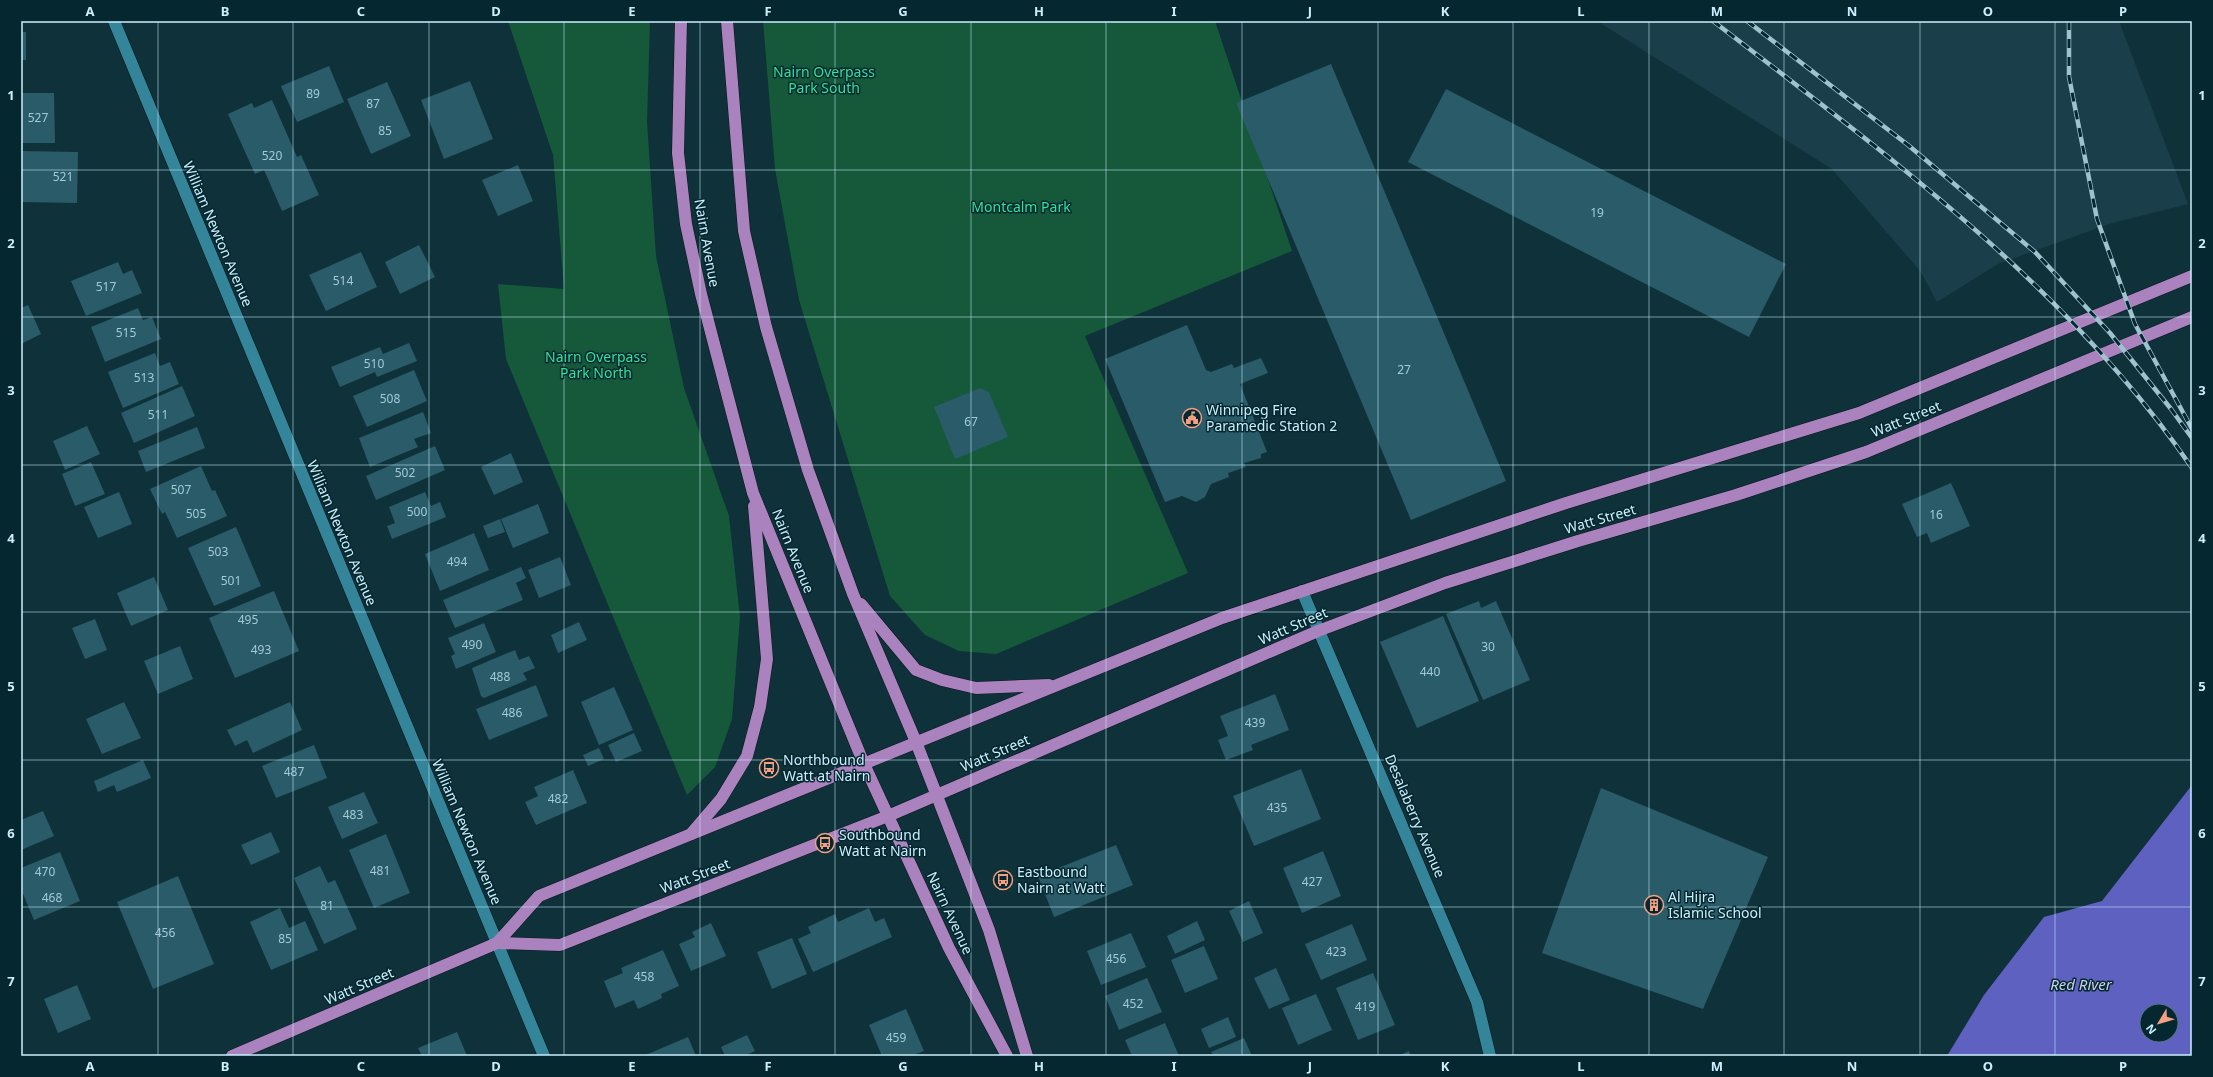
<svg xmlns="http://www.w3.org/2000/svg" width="2213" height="1077" font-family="'Noto Sans',sans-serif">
<rect width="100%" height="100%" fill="#0f313a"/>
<path fill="#1a3f4a" d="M 1597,21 L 2119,21 L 2188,204 L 2112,223 L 1998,264 L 1937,302 L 1921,272 L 1832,169 Z"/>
<g fill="#15583a">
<path d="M 508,21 L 650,21 L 647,122 L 656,256 L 684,388 L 729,516 L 740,617 L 732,719 L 715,767 L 687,795 L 506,359 L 498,284 L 564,289 L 553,155 Z"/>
<path d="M 763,21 L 1215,21 L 1292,251 L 1085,336 L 1188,573 L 996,654 L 959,651 L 925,635 L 890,596 L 799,300 L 775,169 Z"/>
</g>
<path fill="#5f61c1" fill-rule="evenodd" d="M 2192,785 L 2192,1056 L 1947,1056 L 1984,995 L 2044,917 L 2102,901 ZM 2147,1011 L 2171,1011 L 2171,1035 L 2147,1035 Z"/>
<g fill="#295b69">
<rect x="21" y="32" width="5" height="28"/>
<path d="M 1331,64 L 1506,481 L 1411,520 L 1236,103 Z"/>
<path d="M 329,66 L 344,102 L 297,122 L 281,86 Z"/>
<path d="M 470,81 L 493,139 L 444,159 L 421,100 Z"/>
<path d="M 387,82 L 411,136 L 371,154 L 347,99 Z"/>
<path d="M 1446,89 L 1786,264 L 1749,337 L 1408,162 Z"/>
<path d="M 21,93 L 54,93 L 55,143 L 21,143 Z"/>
<path d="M 272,100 L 297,157 L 301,155 L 319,195 L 282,211 L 264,170 L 255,174 L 228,114 L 252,103 L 254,108 Z"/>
<path d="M 21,151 L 78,152 L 77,203 L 21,202 Z"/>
<path d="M 518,165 L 533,201 L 498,216 L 482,180 Z"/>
<path d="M 419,245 L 435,277 L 400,294 L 385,262 Z"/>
<path d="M 361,252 L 377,287 L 326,311 L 309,275 Z"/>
<path d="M 118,262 L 123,274 L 132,270 L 142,293 L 86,316 L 71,281 Z"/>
<path d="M 28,305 L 41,334 L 21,344 L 21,308 Z"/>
<path d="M 138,308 L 143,320 L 152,317 L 161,339 L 105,362 L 91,327 Z"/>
<path d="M 1187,325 L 1206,370 L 1211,372 L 1232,364 L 1234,368 L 1261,358 L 1268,373 L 1240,384 L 1267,452 L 1261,454 L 1261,458 L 1244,463 L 1246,467 L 1228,473 L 1229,477 L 1211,484 L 1205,497 L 1196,502 L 1182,496 L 1165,502 L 1105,359 Z"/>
<path d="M 409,343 L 417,361 L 377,377 L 375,372 L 340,387 L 331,367 L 380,347 L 383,354 Z"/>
<path d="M 155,353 L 160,366 L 170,362 L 179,384 L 123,408 L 108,372 Z"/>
<path d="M 414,370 L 427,401 L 367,427 L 353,396 Z"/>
<path d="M 182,386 L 195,416 L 134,443 L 121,413 Z"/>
<path d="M 980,388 L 989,392 L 1008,437 L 955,459 L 934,407 Z"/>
<path d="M 423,412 L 431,433 L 414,439 L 418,447 L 370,467 L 359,438 Z"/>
<path d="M 87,426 L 100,454 L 65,470 L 53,441 Z"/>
<path d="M 197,427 L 205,448 L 146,472 L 138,451 Z"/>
<path d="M 435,446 L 445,470 L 376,500 L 366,476 Z"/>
<path d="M 511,453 L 523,482 L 494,495 L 481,467 Z"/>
<path d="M 91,462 L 105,494 L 75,506 L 62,474 Z"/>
<path d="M 201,466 L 212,491 L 215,490 L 227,516 L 177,538 L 165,512 L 162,514 L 150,489 Z"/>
<path d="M 1951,483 L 1970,526 L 1931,543 L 1927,533 L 1917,537 L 1902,504 Z"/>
<path d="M 119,492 L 132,524 L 98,538 L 84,507 Z"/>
<path d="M 425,492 L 431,506 L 440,502 L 446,517 L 392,539 L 387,526 L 395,523 L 389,507 Z"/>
<path d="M 538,504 L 549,533 L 513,548 L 501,519 Z"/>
<path d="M 500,519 L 505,532 L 488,538 L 483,526 Z"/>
<path d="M 236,527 L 261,586 L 214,606 L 188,548 Z"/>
<path d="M 474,533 L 489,570 L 440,591 L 425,554 Z"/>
<path d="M 560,557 L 571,585 L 539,598 L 528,570 Z"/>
<path d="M 521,567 L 526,578 L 516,583 L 523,600 L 455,628 L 443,600 Z"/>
<path d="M 154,577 L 168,610 L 131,626 L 117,593 Z"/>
<path d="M 274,591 L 299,651 L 235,678 L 209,618 Z"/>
<path d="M 1479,601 L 1481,608 L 1496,601 L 1530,680 L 1483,700 L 1446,614 Z"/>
<path d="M 1443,616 L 1479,701 L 1417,728 L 1380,642 Z"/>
<path d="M 95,619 L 107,650 L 85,659 L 72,628 Z"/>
<path d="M 579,622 L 587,640 L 558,653 L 551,635 Z"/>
<path d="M 484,623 L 496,652 L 456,669 L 451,656 L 455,654 L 448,638 Z"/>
<path d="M 180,646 L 193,679 L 158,694 L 144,661 Z"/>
<path d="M 515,650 L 519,660 L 529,656 L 535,668 L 523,673 L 527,680 L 484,698 L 481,696 L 472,668 Z"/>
<path d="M 536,685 L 548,716 L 489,740 L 476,709 Z"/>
<path d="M 614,687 L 633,730 L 599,745 L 581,702 Z"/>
<path d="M 1275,694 L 1289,730 L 1251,745 L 1253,750 L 1226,760 L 1218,740 L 1228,736 L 1220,716 Z"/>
<path d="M 124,702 L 141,738 L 102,754 L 86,719 Z"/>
<path d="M 290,702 L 302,730 L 253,753 L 247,740 L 235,746 L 227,730 Z"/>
<path d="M 634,733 L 642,751 L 616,762 L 608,745 Z"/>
<path d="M 314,745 L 327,778 L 276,798 L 262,766 Z"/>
<path d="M 599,748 L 604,759 L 588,766 L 583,755 Z"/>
<path d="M 143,760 L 151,778 L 117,792 L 114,785 L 98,792 L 94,781 Z"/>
<path d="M 1301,769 L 1321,819 L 1254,846 L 1233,796 Z"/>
<path d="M 573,770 L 587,803 L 536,825 L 525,802 L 538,796 L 534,787 Z"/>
<path d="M 1601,788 L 1768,857 L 1703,1009 L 1542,953 Z"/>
<path d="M 364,792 L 378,823 L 342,839 L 328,807 Z"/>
<path d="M 43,811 L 54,836 L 21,850 L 21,820 Z"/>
<path d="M 271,832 L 280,852 L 251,865 L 241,845 Z"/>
<path d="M 386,834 L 410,893 L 374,908 L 349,850 Z"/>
<path d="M 1116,845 L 1133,885 L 1054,917 L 1038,876 Z"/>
<path d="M 1323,851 L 1341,896 L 1302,913 L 1283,868 Z"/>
<path d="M 60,852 L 80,901 L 34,920 L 21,889 L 21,868 Z"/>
<path d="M 320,866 L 328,883 L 335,880 L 357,929 L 324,944 L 294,878 Z"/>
<path d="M 178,876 L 214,964 L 153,989 L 117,902 Z"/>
<path d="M 1249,901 L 1263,933 L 1243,942 L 1229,911 Z"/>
<path d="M 280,908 L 289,928 L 305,921 L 318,950 L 271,970 L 250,922 Z"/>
<path d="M 869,908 L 875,922 L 884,918 L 892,937 L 813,972 L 798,939 L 811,933 L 808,927 L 835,914 L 838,922 Z"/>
<path d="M 1197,921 L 1205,940 L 1175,954 L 1167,936 Z"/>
<path d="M 711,923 L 726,956 L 691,971 L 679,944 L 695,937 L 692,932 Z"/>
<path d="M 1352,924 L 1367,960 L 1321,980 L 1305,944 Z"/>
<path d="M 1131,933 L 1146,967 L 1101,985 L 1087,951 Z"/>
<path d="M 792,938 L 807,974 L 772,989 L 757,952 Z"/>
<path d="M 1204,946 L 1218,979 L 1185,993 L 1171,960 Z"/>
<path d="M 663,950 L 679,986 L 661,994 L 662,998 L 638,1009 L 634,1000 L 615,1008 L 604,981 L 623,973 L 621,968 Z"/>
<path d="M 1276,968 L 1290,1000 L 1269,1009 L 1254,978 Z"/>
<path d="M 1373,973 L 1395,1025 L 1358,1040 L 1336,988 Z"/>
<path d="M 1147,978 L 1162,1012 L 1119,1030 L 1105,996 Z"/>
<path d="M 77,985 L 91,1019 L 58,1033 L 44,999 Z"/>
<path d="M 1316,994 L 1332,1030 L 1298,1045 L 1282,1008 Z"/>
<path d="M 906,1009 L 924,1051 L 911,1056 L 882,1056 L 869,1025 Z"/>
<path d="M 1228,1017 L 1236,1037 L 1209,1048 L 1201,1029 Z"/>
<path d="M 1165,1023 L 1179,1056 L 1132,1056 L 1125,1040 Z"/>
<path d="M 457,1032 L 467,1056 L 422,1056 L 418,1048 Z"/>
<path d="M 747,1035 L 755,1051 L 744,1056 L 725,1056 L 721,1047 Z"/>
<path d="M 688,1037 L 696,1056 L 643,1056 Z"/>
<path d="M 1244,1038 L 1252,1056 L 1213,1056 L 1211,1052 Z"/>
<path d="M 1409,1051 L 1411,1056 L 1398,1056 Z"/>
</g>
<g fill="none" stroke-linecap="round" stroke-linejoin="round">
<defs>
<g id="minor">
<path d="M 114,21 L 544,1056"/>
<path d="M 1302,591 L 1477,1002 L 1490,1056"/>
</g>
<g id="major">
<path d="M 681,21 L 678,153 L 686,224 L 701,294 L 753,493 L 864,764 L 949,948 L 1007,1056"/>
<path d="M 727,21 L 744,231 L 766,327 L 808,470 L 853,594 L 916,742 L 989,930 L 1027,1056"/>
<path d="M 861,604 L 916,670 L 942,680 L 976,688 L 1049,685"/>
<path d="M 691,834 L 721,799 L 747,756 L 760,707 L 767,659 L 754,506"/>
<path d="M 497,943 L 560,945 L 888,816 L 1318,631 L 1445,583 L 1578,541 L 1736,495 L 1866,452 L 2192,317"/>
<path d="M 232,1056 L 497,943 L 539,896 L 1222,618 L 1566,503 L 1859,413 L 2192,276"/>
</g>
</defs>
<use href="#minor" stroke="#09171b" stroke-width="13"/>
<use href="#major" stroke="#09171b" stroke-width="13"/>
<use href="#minor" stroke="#34849a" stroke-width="12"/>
<use href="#major" stroke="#aa82be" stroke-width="12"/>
<defs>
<g id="rail">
<path d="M 1713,21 C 1887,155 2067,285 2192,468"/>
<path d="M 1747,21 L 1908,145 L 2035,252 L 2110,333 L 2171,409 L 2192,438"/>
<path d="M 2069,21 L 2069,77 L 2097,219 L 2135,324 L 2192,429"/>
</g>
</defs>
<use href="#rail" stroke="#9ec2ce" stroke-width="4.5"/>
<use href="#rail" stroke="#042730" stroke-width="3" stroke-dasharray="9" stroke-linecap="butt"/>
</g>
<path fill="none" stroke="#cbf0fc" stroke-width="1" stroke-opacity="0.55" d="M 158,21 L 158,1056M 293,21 L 293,1056M 429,21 L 429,1056M 564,21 L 564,1056M 700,21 L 700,1056M 835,21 L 835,1056M 971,21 L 971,1056M 1106,21 L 1106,1056M 1242,21 L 1242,1056M 1378,21 L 1378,1056M 1513,21 L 1513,1056M 1649,21 L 1649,1056M 1784,21 L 1784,1056M 1920,21 L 1920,1056M 2055,21 L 2055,1056M 21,170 L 2192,170M 21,317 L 2192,317M 21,465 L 2192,465M 21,612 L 2192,612M 21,760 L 2192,760M 21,907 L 2192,907"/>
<defs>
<symbol id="civic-ring" viewBox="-11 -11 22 22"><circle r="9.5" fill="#042730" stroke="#f39f83" stroke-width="1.5"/><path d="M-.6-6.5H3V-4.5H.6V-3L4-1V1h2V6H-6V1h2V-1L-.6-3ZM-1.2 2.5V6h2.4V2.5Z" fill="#f39f83"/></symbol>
<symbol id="bus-ring" viewBox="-11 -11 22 22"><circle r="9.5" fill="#042730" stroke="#f39f83" stroke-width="1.5"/><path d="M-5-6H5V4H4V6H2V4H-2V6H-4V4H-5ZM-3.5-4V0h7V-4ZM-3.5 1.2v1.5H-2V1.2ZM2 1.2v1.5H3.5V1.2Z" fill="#f39f83"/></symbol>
<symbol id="building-ring" viewBox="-11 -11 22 22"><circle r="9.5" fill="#042730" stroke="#f39f83" stroke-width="1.5"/><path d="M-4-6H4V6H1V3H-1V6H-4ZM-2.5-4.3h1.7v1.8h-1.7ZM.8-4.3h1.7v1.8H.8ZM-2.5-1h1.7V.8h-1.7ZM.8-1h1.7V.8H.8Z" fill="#f39f83"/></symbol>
</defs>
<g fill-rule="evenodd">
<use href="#civic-ring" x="1181" y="407" width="22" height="22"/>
<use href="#bus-ring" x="758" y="757" width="22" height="22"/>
<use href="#bus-ring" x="814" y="832" width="22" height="22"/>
<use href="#bus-ring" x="992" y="869" width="22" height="22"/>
<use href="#building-ring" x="1643" y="894" width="22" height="22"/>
</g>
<g text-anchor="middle" stroke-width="3" stroke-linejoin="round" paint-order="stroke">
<g font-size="12" fill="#a2cbd7">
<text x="313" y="98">89</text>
<text x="373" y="108">87</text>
<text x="38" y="122">527</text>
<text x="385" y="135">85</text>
<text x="272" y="160">520</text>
<text x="63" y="181">521</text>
<text x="1597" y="217">19</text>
<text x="343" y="285">514</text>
<text x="106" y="291">517</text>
<text x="126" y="337">515</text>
<text x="374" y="368">510</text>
<text x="1404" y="374">27</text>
<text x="144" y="382">513</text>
<text x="390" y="403">508</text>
<text x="158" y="419">511</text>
<text x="971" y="426">67</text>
<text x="405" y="477">502</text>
<text x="181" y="494">507</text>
<text x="417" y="516">500</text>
<text x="196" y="518">505</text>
<text x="1936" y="519">16</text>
<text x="218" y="556">503</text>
<text x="457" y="566">494</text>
<text x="231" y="585">501</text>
<text x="248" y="624">495</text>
<text x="472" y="649">490</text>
<text x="1488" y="651">30</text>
<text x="261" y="654">493</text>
<text x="1430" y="676">440</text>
<text x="500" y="681">488</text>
<text x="512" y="717">486</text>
<text x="1255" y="727">439</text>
<text x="294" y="776">487</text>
<text x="558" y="803">482</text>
<text x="1277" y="812">435</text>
<text x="353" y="819">483</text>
<text x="380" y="875">481</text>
<text x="45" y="876">470</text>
<text x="1312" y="886">427</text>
<text x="52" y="902">468</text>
<text x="327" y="910">81</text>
<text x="165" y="937">456</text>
<text x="285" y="943">85</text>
<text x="1336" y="956">423</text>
<text x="1116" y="963">456</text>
<text x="644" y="981">458</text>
<text x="1133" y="1008">452</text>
<text x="1365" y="1011">419</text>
<text x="896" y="1042">459</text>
</g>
<g font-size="14" fill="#30e599" stroke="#042730">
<text x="824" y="77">Nairn Overpass<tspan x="824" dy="16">Park South</tspan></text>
<text x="1021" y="212">Montcalm Park</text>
<text x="596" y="362">Nairn Overpass<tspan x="596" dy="16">Park North</tspan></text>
</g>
<g font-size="14" fill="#cbf0fc" stroke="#042730">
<text transform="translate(218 234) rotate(67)" y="5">William Newton Avenue</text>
<text transform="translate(707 243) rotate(80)" y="5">Nairn Avenue</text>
<text transform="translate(1906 419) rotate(-22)" y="5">Watt Street</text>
<text transform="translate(1600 519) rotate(-16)" y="5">Watt Street</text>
<text transform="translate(342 533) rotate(67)" y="5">William Newton Avenue</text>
<text transform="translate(793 551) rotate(68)" y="5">Nairn Avenue</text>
<text transform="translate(1293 626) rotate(-23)" y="5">Watt Street</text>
<text transform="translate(995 753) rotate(-23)" y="5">Watt Street</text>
<text transform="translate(1415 816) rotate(67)" y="5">Desalaberry Avenue</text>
<text transform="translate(467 832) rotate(67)" y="5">William Newton Avenue</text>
<text transform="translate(695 876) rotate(-21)" y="5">Watt Street</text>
<text transform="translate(950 913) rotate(65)" y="5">Nairn Avenue</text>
<text transform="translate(359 986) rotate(-23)" y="5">Watt Street</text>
</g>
<g font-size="14" fill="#cbf0fc" stroke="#042730" text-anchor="start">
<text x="1206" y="415">Winnipeg Fire<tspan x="1206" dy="16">Paramedic Station 2</tspan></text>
<text x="783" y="765">Northbound<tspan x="783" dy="16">Watt at Nairn</tspan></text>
<text x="839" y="840">Southbound<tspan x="839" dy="16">Watt at Nairn</tspan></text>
<text x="1017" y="877">Eastbound<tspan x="1017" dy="16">Nairn at Watt</tspan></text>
<text x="1668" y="902">Al Hijra<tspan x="1668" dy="16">Islamic School</tspan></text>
</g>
<g font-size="15" font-style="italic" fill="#ccd0e9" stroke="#042730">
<text x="2081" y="990">Red River</text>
</g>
</g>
<rect width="2213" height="1077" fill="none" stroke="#042730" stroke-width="44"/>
<g transform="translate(2159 1023) rotate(232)"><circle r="19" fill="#042730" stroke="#547782"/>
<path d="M0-3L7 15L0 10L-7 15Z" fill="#f39f83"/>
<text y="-6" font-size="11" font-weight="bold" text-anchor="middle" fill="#cbf0fc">N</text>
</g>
<rect x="22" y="22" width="2169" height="1033" fill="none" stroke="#cbf0fc" stroke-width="1.5"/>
<g font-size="13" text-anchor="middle" font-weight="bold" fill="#cbf0fc">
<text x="90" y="16">A</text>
<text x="225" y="16">B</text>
<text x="361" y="16">C</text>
<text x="496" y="16">D</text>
<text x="632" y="16">E</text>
<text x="768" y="16">F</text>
<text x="903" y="16">G</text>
<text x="1039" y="16">H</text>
<text x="1174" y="16">I</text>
<text x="1310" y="16">J</text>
<text x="1445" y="16">K</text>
<text x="1581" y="16">L</text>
<text x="1717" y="16">M</text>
<text x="1852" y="16">N</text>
<text x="1988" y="16">O</text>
<text x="2123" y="16">P</text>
<text x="11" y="100">1</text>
<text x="2202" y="100">1</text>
<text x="11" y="248">2</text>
<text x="2202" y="248">2</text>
<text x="11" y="395">3</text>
<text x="2202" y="395">3</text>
<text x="11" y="543">4</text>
<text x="2202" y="543">4</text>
<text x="11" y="691">5</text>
<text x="2202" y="691">5</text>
<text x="11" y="838">6</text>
<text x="2202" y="838">6</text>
<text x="11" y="986">7</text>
<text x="2202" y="986">7</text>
<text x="90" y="1071">A</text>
<text x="225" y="1071">B</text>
<text x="361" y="1071">C</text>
<text x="496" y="1071">D</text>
<text x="632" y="1071">E</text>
<text x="768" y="1071">F</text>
<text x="903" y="1071">G</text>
<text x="1039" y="1071">H</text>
<text x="1174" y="1071">I</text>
<text x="1310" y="1071">J</text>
<text x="1445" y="1071">K</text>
<text x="1581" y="1071">L</text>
<text x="1717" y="1071">M</text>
<text x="1852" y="1071">N</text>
<text x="1988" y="1071">O</text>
<text x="2123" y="1071">P</text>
</g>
</svg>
